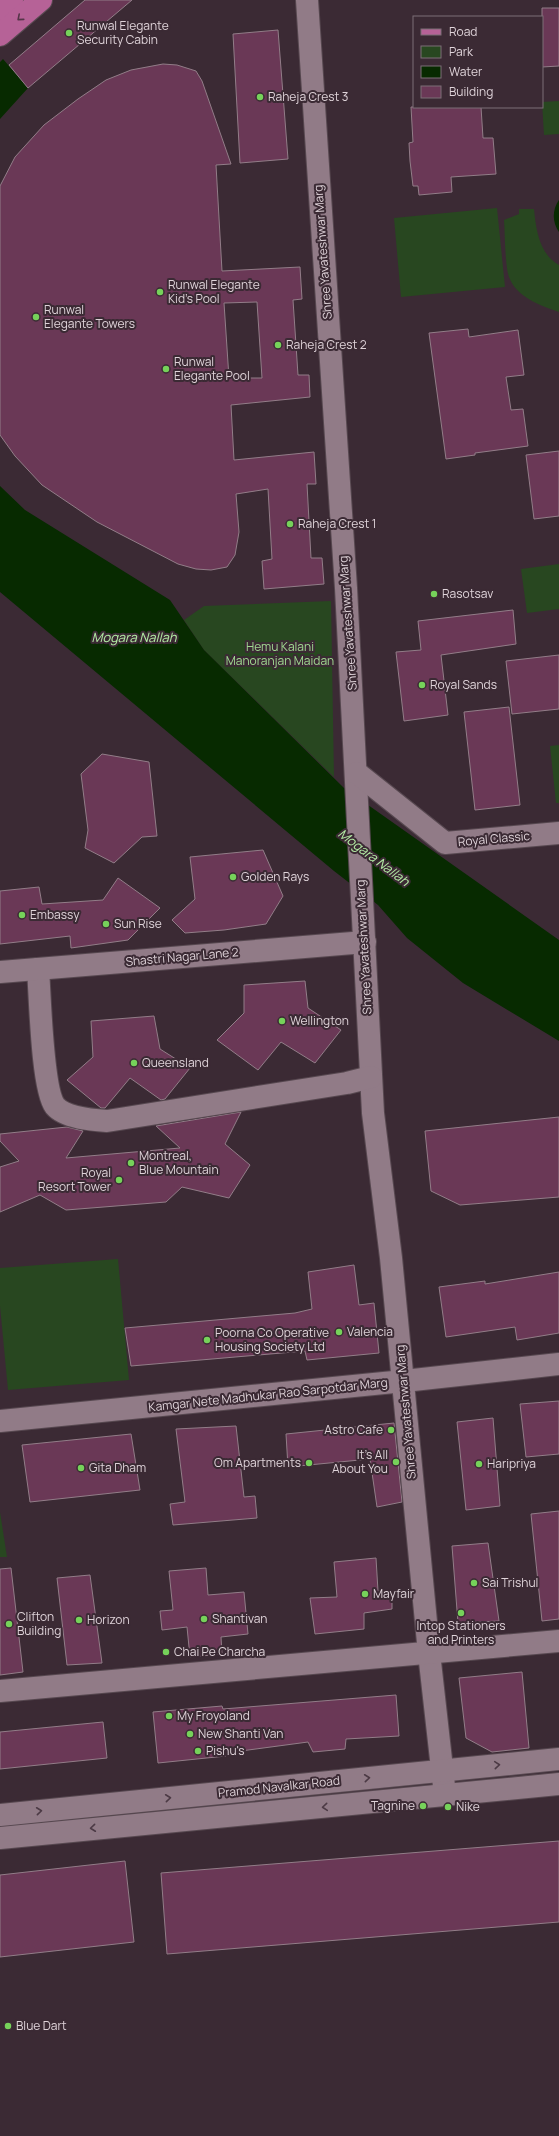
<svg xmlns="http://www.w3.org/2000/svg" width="559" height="2136" font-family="Manrope,sans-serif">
<rect width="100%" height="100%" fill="#3b2a34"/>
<g fill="#284720">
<path d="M 559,101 L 559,134 L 544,135 L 542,102 Z"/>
<path d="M 497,208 L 505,287 L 401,297 L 394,218 Z"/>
<path d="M 519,209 L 534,209 C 536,229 539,254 559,265 L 559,312 C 541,306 516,297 509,277 C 505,266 505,234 504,220 L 519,214 Z"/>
<path d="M 559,564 L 559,609 L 527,613 L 521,569 Z"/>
<path d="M 331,601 L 334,777 L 204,650 L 184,620 L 204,606 Z"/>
<path d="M 559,745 L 559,803 L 556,803 L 550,746 Z"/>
<path d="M 118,1259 L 129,1380 L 8,1390 L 0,1306 L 0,1268 Z"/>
<path d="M 0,1512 L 7,1557 L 0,1557 Z"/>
</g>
<g fill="#072a00">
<path d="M 0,0 L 9,64 L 28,88 L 0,119 Z"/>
<path d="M 559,200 L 559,232 C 552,222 552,210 559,200 Z"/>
<path d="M 0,486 L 25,510 L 170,600 L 204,650 L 344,788 L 559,940 L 559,1041 L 463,983 L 407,938 L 378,905 L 334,871 L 0,592 Z"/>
</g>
<path fill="#3b2a34" d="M 0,0 L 44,0 L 41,16 L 11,64 L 29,87 L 28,88 L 3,59 L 0,62 Z"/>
<g fill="#6a3856" stroke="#927d88" fill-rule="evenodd">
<path d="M 85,0 L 132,0 L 28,88 L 9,65 Z"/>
<path d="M 542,8 L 559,8 L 559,66 L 542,67 Z"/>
<path d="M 278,30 L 288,159 L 240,163 L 233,34 Z"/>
<path d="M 163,64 L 177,65 L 196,71 L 202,81 L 231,164 L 216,165 L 222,271 L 300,267 L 302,299 L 293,300 L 298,375 L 309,375 L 310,397 L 231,405 L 234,460 L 314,452 L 316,484 L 307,484 L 311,558 L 322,558 L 324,584 L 264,589 L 262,561 L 272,559 L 268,489 L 236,494 L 239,532 L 235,555 L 227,567 L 211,570 L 196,569 L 178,564 L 97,522 L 42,485 L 15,456 L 0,435 L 0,186 L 15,157 L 44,125 L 78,99 L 106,80 L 131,70 ZM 257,302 L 262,378 L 229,378 L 224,303 Z"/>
<path d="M 411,107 L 481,107 L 483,138 L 493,138 L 496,174 L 451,177 L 452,192 L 419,195 L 418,186 L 413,186 L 410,161 L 409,143 L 413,142 Z"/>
<path d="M 468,329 L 469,337 L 518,330 L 524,375 L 506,377 L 511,410 L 523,409 L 528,446 L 475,453 L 475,455 L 446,459 L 429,333 Z"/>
<path d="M 559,451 L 559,516 L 534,519 L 526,455 Z"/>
<path d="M 513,610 L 516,644 L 441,655 L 448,715 L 404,721 L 396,652 L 421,650 L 418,621 Z"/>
<path d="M 559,655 L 559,709 L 512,714 L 506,661 Z"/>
<path d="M 509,707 L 520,805 L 475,810 L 464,712 Z"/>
<path d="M 102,754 L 149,762 L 157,836 L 142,837 L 114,863 L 85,848 L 88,830 L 81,774 Z"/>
<path d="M 263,850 L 283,896 L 266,924 L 224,930 L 185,933 L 172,920 L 195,899 L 190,857 Z"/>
<path d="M 118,878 L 160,908 L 128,940 L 71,948 L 70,936 L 0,944 L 0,891 L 39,887 L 42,904 L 103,900 Z"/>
<path d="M 305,981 L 308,1008 L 341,1030 L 315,1063 L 281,1042 L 258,1070 L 217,1040 L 244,1013 L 244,985 Z"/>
<path d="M 154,1016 L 160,1049 L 190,1068 L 165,1099 L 161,1100 L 130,1078 L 105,1108 L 101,1108 L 67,1080 L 93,1057 L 91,1021 Z"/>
<path d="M 241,1112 L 225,1144 L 250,1165 L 229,1198 L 182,1187 L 166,1202 L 66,1210 L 40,1195 L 0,1212 L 0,1167 L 19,1161 L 0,1141 L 0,1134 L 67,1127 L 83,1131 L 66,1158 L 180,1148 L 156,1126 Z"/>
<path d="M 559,1117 L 559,1197 L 460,1205 L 431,1191 L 425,1131 Z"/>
<path d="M 354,1265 L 359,1305 L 374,1303 L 379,1353 L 307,1360 L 305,1351 L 131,1366 L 125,1328 L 295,1313 L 312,1309 L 308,1272 Z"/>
<path d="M 559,1272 L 559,1333 L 517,1340 L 515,1327 L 446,1337 L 439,1287 L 485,1281 L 485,1284 Z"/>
<path d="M 559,1401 L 559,1454 L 526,1457 L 520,1404 Z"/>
<path d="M 493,1418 L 500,1506 L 466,1510 L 457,1422 Z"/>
<path d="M 394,1423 L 402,1502 L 377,1507 L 370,1459 L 288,1467 L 286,1434 Z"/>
<path d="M 236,1426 L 244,1497 L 255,1496 L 257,1518 L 173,1525 L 170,1504 L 185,1502 L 176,1429 Z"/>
<path d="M 131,1434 L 140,1490 L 30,1502 L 22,1445 Z"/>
<path d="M 559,1511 L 559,1619 L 542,1621 L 531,1514 Z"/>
<path d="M 488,1543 L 499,1621 L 458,1623 L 452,1546 Z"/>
<path d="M 376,1558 L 378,1591 L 392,1591 L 392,1609 L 364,1613 L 364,1629 L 315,1634 L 310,1598 L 337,1597 L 334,1562 Z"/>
<path d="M 11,1568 L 23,1672 L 0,1675 L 0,1569 Z"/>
<path d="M 206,1568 L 208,1595 L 244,1592 L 248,1634 L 221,1637 L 222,1654 L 190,1657 L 187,1627 L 162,1630 L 160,1611 L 173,1610 L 169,1571 Z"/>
<path d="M 90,1575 L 102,1663 L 67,1665 L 57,1578 Z"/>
<path d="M 522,1672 L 529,1748 L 492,1752 L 466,1738 L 459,1678 Z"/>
<path d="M 396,1695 L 399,1736 L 346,1739 L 345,1749 L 313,1752 L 308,1742 L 226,1753 L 226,1756 L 158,1763 L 153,1712 L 222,1706 L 223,1709 Z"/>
<path d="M 103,1722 L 107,1758 L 0,1769 L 0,1732 Z"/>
<path d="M 559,1841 L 559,1922 L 167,1954 L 161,1873 Z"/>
<path d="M 125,1861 L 134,1942 L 0,1957 L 0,1875 Z"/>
</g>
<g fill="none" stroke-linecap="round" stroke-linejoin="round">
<defs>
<g id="minor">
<path d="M 307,0 L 346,588 L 373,1113 L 391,1258 L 429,1653 L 445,1795"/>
<path d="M 357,773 L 445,843 L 559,833"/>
<path d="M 38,969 C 40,995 42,1089 55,1106 C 65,1118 93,1120 107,1121 L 347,1083 L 371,1077"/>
<path d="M 0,972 L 365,942"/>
<path d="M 0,1421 L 404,1381 L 559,1364"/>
<path d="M 0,1691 L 559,1641"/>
<path d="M 0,1815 L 559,1759"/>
<path d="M 0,1838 L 559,1784"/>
</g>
<g id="major">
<path d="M 0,11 L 12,0"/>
<path d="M 0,35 L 41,0"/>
</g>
</defs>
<use href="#minor" stroke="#574850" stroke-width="24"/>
<use href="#major" stroke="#574850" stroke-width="24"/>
<use href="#minor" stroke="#917b87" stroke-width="22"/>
<use href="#major" stroke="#b66297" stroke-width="22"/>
</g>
<defs><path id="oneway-chevron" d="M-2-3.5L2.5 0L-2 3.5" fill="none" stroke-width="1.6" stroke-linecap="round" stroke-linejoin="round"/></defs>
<use stroke="#543548" href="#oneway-chevron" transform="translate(20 18) rotate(139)"/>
<g stroke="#4c3a45">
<use href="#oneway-chevron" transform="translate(497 1765) rotate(-5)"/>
<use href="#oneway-chevron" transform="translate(367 1778) rotate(-6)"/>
<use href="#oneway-chevron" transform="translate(168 1798) rotate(-6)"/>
<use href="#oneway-chevron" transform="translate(325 1807) rotate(175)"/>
<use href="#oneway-chevron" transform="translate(39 1811) rotate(-6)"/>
<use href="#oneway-chevron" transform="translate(93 1828) rotate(174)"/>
</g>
<g fill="#76d25a" stroke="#3b2a34" stroke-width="1.5">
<circle cx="69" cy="33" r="4"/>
<circle cx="260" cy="97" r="4"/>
<circle cx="160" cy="292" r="4"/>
<circle cx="36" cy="317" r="4"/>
<circle cx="278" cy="345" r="4"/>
<circle cx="166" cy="369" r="4"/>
<circle cx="290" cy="524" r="4"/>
<circle cx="434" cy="594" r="4"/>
<circle cx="422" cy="685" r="4"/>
<circle cx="233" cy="877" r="4"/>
<circle cx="22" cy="915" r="4"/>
<circle cx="106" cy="924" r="4"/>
<circle cx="282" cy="1021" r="4"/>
<circle cx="134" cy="1063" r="4"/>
<circle cx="131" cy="1163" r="4"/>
<circle cx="119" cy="1180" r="4"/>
<circle cx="339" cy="1332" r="4"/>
<circle cx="207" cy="1340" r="4"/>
<circle cx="391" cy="1430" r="4"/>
<circle cx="396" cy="1462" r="4"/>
<circle cx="309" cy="1463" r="4"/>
<circle cx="479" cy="1464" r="4"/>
<circle cx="81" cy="1468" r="4"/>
<circle cx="474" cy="1583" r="4"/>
<circle cx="365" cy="1594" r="4"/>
<circle cx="461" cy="1613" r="4"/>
<circle cx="204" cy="1619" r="4"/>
<circle cx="79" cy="1620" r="4"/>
<circle cx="9" cy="1624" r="4"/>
<circle cx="166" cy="1652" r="4"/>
<circle cx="169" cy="1716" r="4"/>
<circle cx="190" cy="1734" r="4"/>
<circle cx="198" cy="1751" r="4"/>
<circle cx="423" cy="1806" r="4"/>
<circle cx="448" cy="1807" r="4"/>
<circle cx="8" cy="2026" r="4"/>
</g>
<g text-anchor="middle" stroke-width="4" stroke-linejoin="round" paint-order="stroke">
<g font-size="12" fill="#dfd3d9" stroke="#3b2a34" text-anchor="start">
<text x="77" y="30">Runwal Elegante<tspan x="77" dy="14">Security Cabin</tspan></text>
<text x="268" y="101">Raheja Crest 3</text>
<text x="168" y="289">Runwal Elegante<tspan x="168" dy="14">Kid's Pool</tspan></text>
<text x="44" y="314">Runwal<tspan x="44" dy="14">Elegante Towers</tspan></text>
<text x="286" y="349">Raheja Crest 2</text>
<text x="174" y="366">Runwal<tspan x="174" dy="14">Elegante Pool</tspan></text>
<text x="298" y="528">Raheja Crest 1</text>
<text x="442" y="598">Rasotsav</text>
<text x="430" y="689">Royal Sands</text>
<text x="241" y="881">Golden Rays</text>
<text x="30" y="919">Embassy</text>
<text x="114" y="928">Sun Rise</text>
<text x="290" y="1025">Wellington</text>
<text x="142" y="1067">Queensland</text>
<text x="139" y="1160">Montreal,<tspan x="139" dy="14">Blue Mountain</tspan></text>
<text x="111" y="1177" text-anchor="end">Royal<tspan x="111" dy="14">Resort Tower</tspan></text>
<text x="347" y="1336">Valencia</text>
<text x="215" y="1337">Poorna Co Operative<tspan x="215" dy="14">Housing Society Ltd</tspan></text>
<text x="383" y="1434" text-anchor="end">Astro Cafe</text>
<text x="388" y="1459" text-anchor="end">It's All<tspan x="388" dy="14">About You</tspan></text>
<text x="301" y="1467" text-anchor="end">Om Apartments</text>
<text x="487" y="1468">Haripriya</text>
<text x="89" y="1472">Gita Dham</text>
<text x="482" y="1587">Sai Trishul</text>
<text x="373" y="1598">Mayfair</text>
<text x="17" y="1621">Clifton<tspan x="17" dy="14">Building</tspan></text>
<text x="212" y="1623">Shantivan</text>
<text x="87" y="1624">Horizon</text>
<text x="461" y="1630" text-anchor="middle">Intop Stationers<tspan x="461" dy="14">and Printers</tspan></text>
<text x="174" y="1656">Chai Pe Charcha</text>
<text x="177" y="1720">My Froyoland</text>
<text x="198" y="1738">New Shanti Van</text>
<text x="206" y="1755">Pishu's</text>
<text x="415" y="1810" text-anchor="end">Tagnine</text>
<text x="456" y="1811">Nike</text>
<text x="16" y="2030">Blue Dart</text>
</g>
<g font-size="12" fill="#dfd3d9" stroke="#3b2a34">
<text transform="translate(323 252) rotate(-94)" y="4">Shree Yavateshwar Marg</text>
<text transform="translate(348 623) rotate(-94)" y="4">Shree Yavateshwar Marg</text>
<text transform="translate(494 839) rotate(-5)" y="4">Royal Classic</text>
<text transform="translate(364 947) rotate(-93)" y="4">Shree Yavateshwar Marg</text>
<text transform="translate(182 957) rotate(-5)" y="4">Shastri Nagar Lane 2</text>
<text transform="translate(268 1395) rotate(-6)" y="4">Kamgar Nete Madhukar Rao Sarpotdar Marg</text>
<text transform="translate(406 1412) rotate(-95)" y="4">Shree Yavateshwar Marg</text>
<text transform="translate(279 1787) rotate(-6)" y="4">Pramod Navalkar Road</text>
</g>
<g font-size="12" fill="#a0d891" stroke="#3b2a34">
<text x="280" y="651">Hemu Kalani<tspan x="280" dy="14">Manoranjan Maidan</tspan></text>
</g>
<g font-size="13" font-style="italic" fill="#b4eda5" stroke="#3b2a34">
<text x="134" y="642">Mogara Nallah</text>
<text transform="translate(374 857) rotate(37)" y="5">Mogara Nallah</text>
</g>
</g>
<rect x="413" y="16" width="130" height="92" fill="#3b2a34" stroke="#7d6e76"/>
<rect x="421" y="29" width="20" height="6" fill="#b66297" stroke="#7d6e76"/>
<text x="449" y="36" font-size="12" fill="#dfd3d9">Road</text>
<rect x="421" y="46" width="20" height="12" fill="#284720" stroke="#7d6e76"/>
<text x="449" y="56" font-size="12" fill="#dfd3d9">Park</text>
<rect x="421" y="66" width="20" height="12" fill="#072a00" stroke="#7d6e76"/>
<text x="449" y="76" font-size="12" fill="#dfd3d9">Water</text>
<rect x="421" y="86" width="20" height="12" fill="#6a3856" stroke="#7d6e76"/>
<text x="449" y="96" font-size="12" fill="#dfd3d9">Building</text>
</svg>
